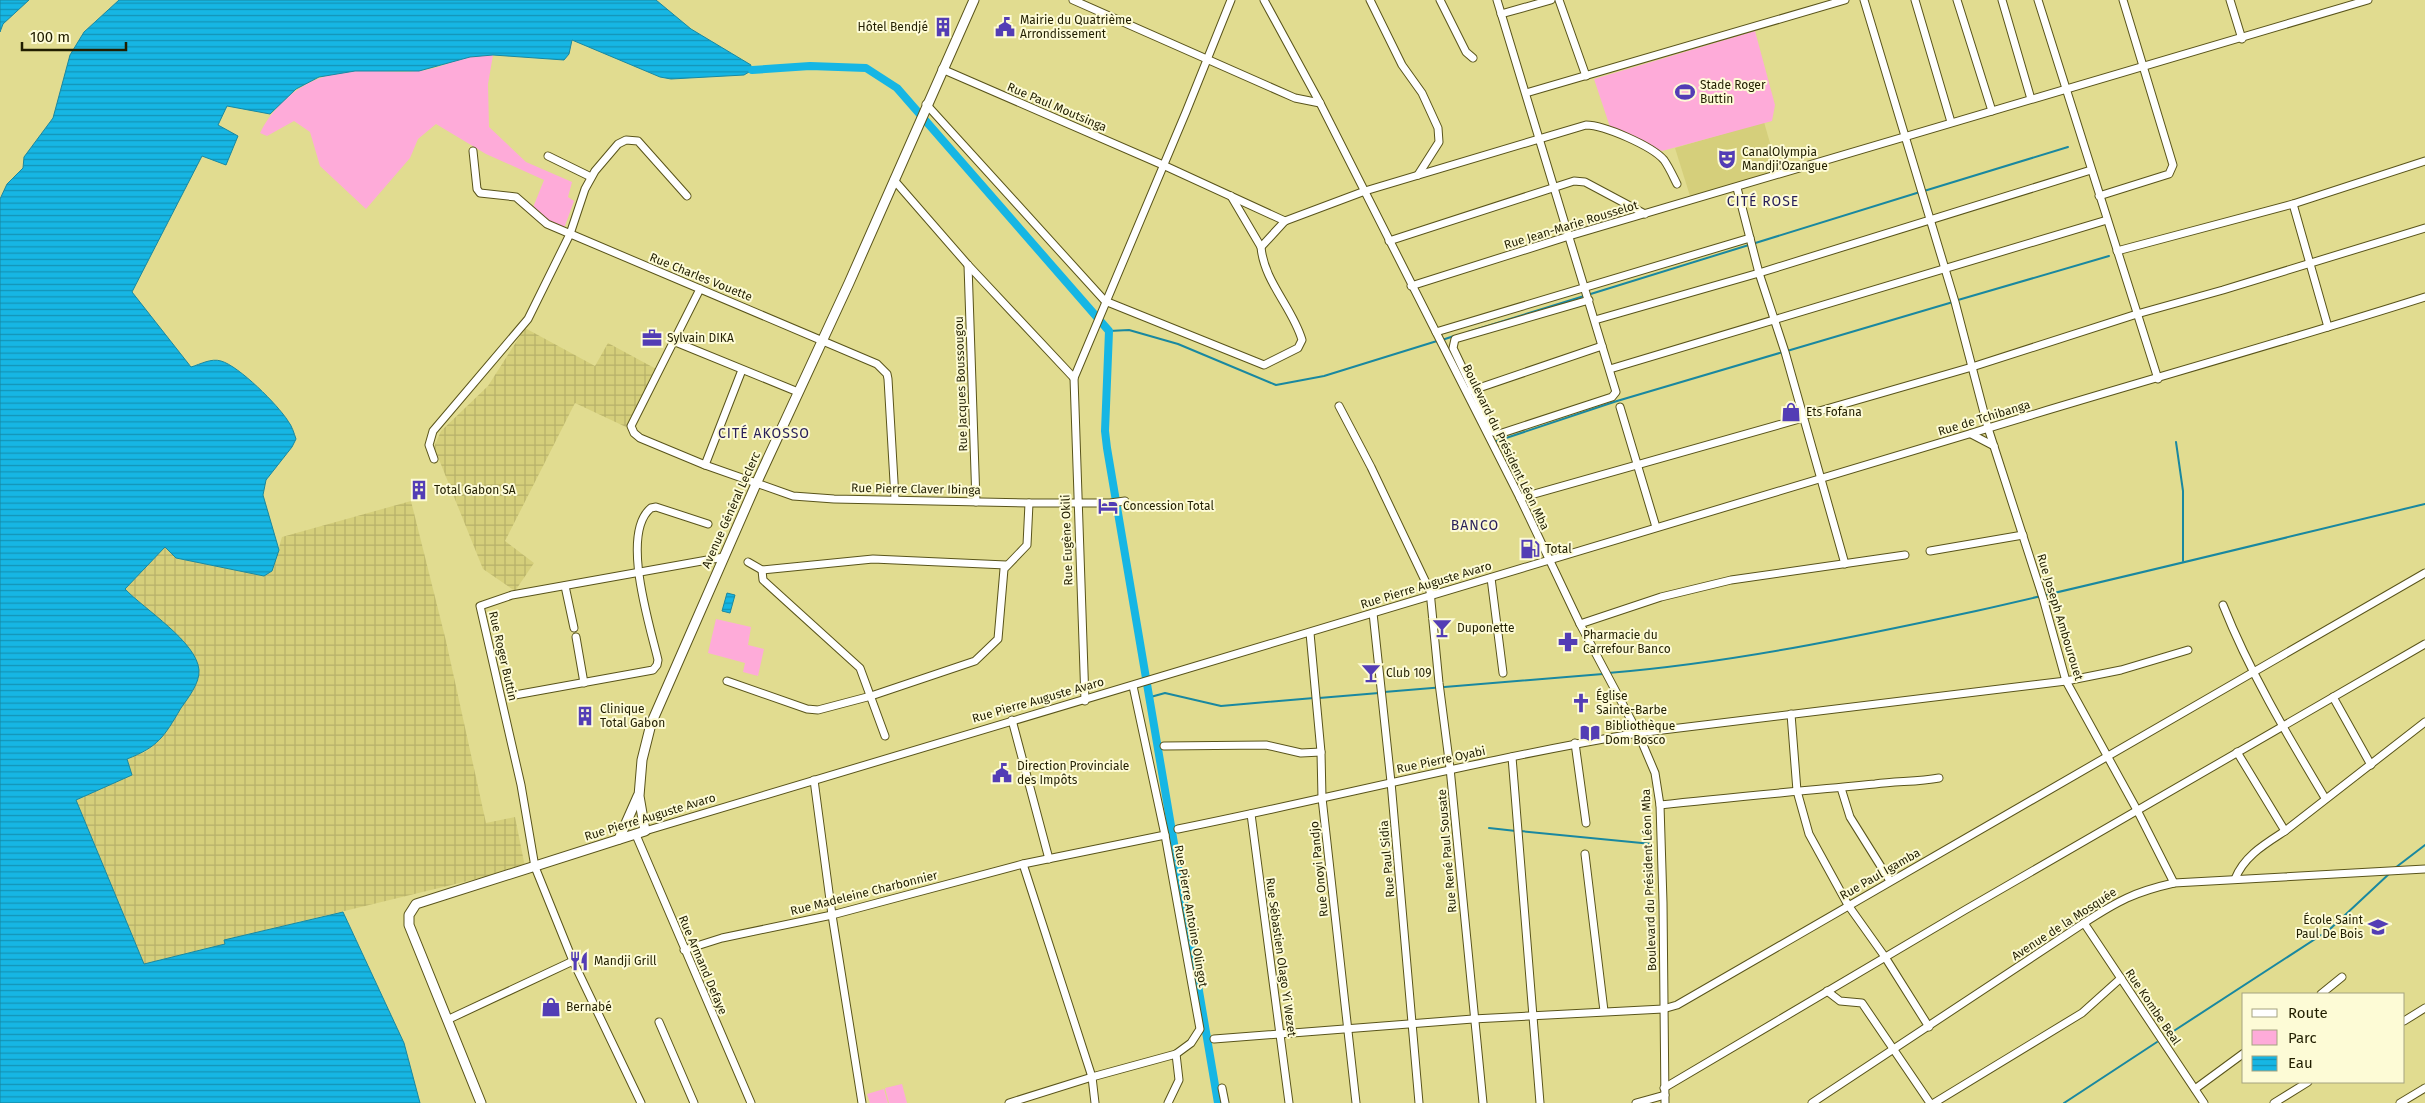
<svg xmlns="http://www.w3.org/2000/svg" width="2425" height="1103" font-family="'Fira Sans',sans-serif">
<defs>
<pattern id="industrial-grid" width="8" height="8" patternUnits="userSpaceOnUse" patternTransform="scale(1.25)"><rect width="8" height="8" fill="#d5cf7b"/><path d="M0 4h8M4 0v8" fill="none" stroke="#b7b169"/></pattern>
<pattern id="water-rules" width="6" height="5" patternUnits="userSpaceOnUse" patternTransform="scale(1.25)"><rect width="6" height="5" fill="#16b6e4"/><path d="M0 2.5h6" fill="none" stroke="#1493b6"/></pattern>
</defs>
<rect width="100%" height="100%" fill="#e1dc90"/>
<path fill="#d5cf7b" d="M 1764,122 L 1778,171 L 1690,196 L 1675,148 Z"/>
<g fill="url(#industrial-grid)">
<path d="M 525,328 L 595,366 L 608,343 L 658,370 L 626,427 L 575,403 L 505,541 L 534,563 L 515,591 L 483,569 L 434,447 L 441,431 L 488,386 Z"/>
<path d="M 411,501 L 446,641 L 486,823 L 515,817 L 525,867 L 225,940 L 225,944 L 144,964 L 76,800 L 132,775 L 127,759 L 147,751 L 166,731 L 197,682 L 167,627 L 125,589 L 165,547 L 176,558 L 264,576 L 272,571 L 282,537 Z"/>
</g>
<g fill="#feabd9">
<path d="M 1755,31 L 1775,105 L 1772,121 L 1662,151 L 1610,127 L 1594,79 Z"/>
<path d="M 493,55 L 488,84 L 489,127 L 526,162 L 572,182 L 568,197 L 574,201 L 562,234 L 540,223 L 530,215 L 544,180 L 486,154 L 436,124 L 418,139 L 410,158 L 366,209 L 320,166 L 310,132 L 294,121 L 267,136 L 260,133 C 279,95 315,72 357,71 C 378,70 398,73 418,71 C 436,70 453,60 470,57 C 477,56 485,56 493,55 Z"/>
<path d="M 716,619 L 751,627 L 748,645 L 764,649 L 758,676 L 743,672 L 745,663 L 708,653 Z"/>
<path d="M 902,1084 L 907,1103 L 889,1103 L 885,1088 Z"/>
<path d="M 884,1089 L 888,1103 L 870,1103 L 867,1094 Z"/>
</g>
<g fill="url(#water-rules)" stroke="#1988a0">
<path d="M 0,0 L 29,0 L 3,24 L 0,32 Z"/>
<path d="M 119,0 L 656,0 L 691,29 L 751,65 L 749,72 L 744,75 L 671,79 L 660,77 L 572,40 L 569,54 L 564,60 L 493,55 L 470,57 L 419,71 L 355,71 L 319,77 L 296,89 L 270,114 L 227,106 L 218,125 L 238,136 L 226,165 L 202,156 L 132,292 L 191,367 C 201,364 211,358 221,361 C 239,366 278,405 288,421 C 292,426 294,433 296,439 L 292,447 L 266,480 L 263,495 L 279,550 L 272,571 L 264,576 L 176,558 L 165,547 L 125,589 C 144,609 197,642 199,670 C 200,683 188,698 181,708 C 164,737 158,747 127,759 L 132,775 L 76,800 L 144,964 L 225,944 L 224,940 L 343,912 L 404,1043 L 420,1103 L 0,1103 L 0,199 L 7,184 L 23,168 L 24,157 L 53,118 L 70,55 L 84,32 Z"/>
<path d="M 727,593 L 735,595 L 730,613 L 722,611 Z"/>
</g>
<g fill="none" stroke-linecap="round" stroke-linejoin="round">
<g stroke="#1988a0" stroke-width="2">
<path d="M 1924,191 L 2068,147"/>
<path d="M 1958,300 L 2109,256"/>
<path d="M 1109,331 L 1129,330 L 1178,344 L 1276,385 L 1324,376 L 1437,341"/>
<path d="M 1468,332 L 1920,192"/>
<path d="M 1442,340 L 1454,336"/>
<path d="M 1787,351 L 1953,302"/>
<path d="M 1494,442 L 1617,401 L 1783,352"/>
<path d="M 2176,442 L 2183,491 L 2183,561"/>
<path d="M 1608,673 C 1731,663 1855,637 1976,611 C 2126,577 2275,540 2425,504"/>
<path d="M 1384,692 L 1603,674"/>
<path d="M 1147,698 L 1165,693 L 1221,706 L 1314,698"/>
<path d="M 1319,698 L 1379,693"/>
<path d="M 1489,828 L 1516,831"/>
<path d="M 1520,831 L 1652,844"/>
<path d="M 2395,868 L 2425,845"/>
<path d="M 2166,1036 L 2329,930 L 2390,873"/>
<path d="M 2064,1103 L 2157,1042"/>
</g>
<path stroke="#16b6e4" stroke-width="8" d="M 752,70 L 810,66 L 866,68 L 897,88 L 1109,331 L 1105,431 L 1107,448 L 1218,1103"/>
<defs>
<g id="minor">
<path d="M 1073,0 L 1295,98 L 1320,103"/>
<path d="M 1264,0 L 1320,103 L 1520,498 L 1580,624 L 1638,733 L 1655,773 L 1660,805 L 1663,903 L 1665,1103"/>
<path d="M 1370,0 L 1402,65 L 1422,93 L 1438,128 L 1439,142 L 1418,175"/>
<path d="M 1440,0 L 1466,52 L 1473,58"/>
<path d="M 1497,0 L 1616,392 L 1612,397 L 1499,434 L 1493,432 L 1453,348 L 1455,339 L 1589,300"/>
<path d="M 1559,0 L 1586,76"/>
<path d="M 1864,0 L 1955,302 L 1988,428 L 2043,598 L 2066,681 L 2137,810 L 2174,883"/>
<path d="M 1915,0 L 1951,122"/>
<path d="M 1957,0 L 1992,111"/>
<path d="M 2002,0 L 2031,99"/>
<path d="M 2038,0 L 2158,379"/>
<path d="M 2230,0 L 2242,39"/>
<path d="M 1501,14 L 1551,0"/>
<path d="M 942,69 L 1163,165 L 1285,221"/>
<path d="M 1526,93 L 1845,0"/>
<path d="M 926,104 L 1105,301 L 1264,365 L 1298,348 L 1302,340 C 1293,308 1264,282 1261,247 L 1231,196"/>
<path d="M 473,151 L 477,189 L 480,193 L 516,197 L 547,224 L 877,364 L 887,374 L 888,379 L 895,499"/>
<path d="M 548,156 L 591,177"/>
<path d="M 894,180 L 968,265 L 1074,378"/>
<path d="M 1737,188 L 1759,273 L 1785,352 L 1845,564"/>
<path d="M 2099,196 L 2169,174 L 2173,165 L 2123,0"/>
<path d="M 2293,204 L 2328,327"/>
<path d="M 1389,241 L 1574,181 L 1585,182 L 1645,214"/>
<path d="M 1261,247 L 1285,221 L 1365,191 L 1586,125 C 1604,125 1652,146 1664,160 C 1669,167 1673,176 1677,184"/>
<path d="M 2117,251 L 2293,204 L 2425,161"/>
<path d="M 968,265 L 976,502"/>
<path d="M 1411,286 L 1569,236 L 2368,0"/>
<path d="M 700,289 L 631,426 L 634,433 L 640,438 L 705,465 L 793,496 L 834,499 L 1029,503 L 1110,503 L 1125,501"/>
<path d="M 1595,320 L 1759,273 L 2091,170"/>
<path d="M 1436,332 L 1750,238"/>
<path d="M 673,341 L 798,392"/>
<path d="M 1610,369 L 2107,220"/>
<path d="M 1470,391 L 1602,346"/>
<path d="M 1339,406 L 1371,467 L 1430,591 L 1439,683 L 1450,768 L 1483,1103"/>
<path d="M 1620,407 L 1656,527"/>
<path d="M 1802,416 L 1972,367 L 2137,314 L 2223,290 L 2425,228"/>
<path d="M 1971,434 L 1994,446"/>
<path d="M 434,459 L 429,445 L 433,431 L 528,319 L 570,234 L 585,189 L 595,171 L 618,144 L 626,140 L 638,141 L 687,196"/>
<path d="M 705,465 L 742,370"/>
<path d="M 1520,498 L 1803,418"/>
<path d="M 1930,551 L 2023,535"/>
<path d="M 748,562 L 762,570 L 873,559 L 1006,565"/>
<path d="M 762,570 L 763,580 L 860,668 L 885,736"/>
<path d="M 1491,578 L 1503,673"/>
<path d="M 565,586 L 574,628"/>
<path d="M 2223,605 C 2250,673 2288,736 2325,798"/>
<path d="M 1373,613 L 1391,782 L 1419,1103"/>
<path d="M 1580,624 L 1661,597 L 1731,580 L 1905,555"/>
<path d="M 1310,633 L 1321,752 L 1322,798 L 1356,1103"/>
<path d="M 576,637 L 584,683"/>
<path d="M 727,681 L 807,709 L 818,710 L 871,696 L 975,661 L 998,639 L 1004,569 L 1027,545 L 1029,503"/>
<path d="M 515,695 L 653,670 L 657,665 L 658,660 C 650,626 620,533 651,508 L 656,507 L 708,524"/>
<path d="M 2333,697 L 2371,765"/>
<path d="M 1085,701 L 1074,378 L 1186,112 L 1231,0"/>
<path d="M 1791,714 L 1797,791 L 1809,834 L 1848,905 L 1885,957 L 1929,1027"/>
<path d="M 1012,720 L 1049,859"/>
<path d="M 1575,743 L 1586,823"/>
<path d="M 1164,746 L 1266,745 L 1301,753 L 1321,752"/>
<path d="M 2237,752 L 2285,831"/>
<path d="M 1512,757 L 1540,1103"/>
<path d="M 814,780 L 832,915 L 862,1103"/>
<path d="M 1841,788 L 1850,817 L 1890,881"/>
<path d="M 1660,805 C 1731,797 1803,791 1875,784 C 1897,781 1918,782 1939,778"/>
<path d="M 1251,814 L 1289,1103"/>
<path d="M 1178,829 C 1332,798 1483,759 1638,733 L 2066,681 L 2121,670 L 2188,650"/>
<path d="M 645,831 C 1086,697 1528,570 1969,434 C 2121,387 2274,345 2425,297"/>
<path d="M 636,835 L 751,1103"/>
<path d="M 1585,854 L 1604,1011"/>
<path d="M 1023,864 L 1092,1077 L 1095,1103"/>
<path d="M 2235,879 C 2244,856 2265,844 2285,831 L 2425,722"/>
<path d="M 2084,923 L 2204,1103"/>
<path d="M 684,950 L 722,938 L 832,915 L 1023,864 L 1165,835"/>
<path d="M 1827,991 L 1840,1001 L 1862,1003 L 1930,1103"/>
<path d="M 2321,994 L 2342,977"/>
<path d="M 447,1020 L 573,961"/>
<path d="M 2404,1021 L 2425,1008"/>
<path d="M 659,1022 L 694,1103"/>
<path d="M 1214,1039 L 1473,1019 L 1663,1009 L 1677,1005 L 2425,573"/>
<path d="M 1222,1088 L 1225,1103"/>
<path d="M 1664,1088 L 1965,910 L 2425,644"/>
<path d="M 2195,1089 L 2244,1053"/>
<path d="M 641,1103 L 573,961 L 535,867 L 521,785 L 480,606 L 512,595 L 724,557"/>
<path d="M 1009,1103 L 1092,1077 L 1176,1054 L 1191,1043 L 1200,1029 L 1165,835 L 1133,686"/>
<path d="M 1168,1103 L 1179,1080 L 1176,1054"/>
<path d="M 1636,1103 L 1665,1095"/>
<path d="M 1812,1103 L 2084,923 C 2118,901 2134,892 2174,883 L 2425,869"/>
<path d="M 1934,1103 L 2082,1013 L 2121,978"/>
<path d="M 2274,1103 L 2308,1082"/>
<path d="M 2400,1103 L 2425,1088"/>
</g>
<g id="major">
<path d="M 619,839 L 638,796"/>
<path d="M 481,1103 L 409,925 L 409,915 L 416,904 L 645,831 L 639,796 L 642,760 L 651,724 L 756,484 L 849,283 L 974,0"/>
</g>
</defs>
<use href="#minor" stroke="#59541b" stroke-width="9"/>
<use href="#major" stroke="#59541b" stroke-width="11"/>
<use href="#minor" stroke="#fff" stroke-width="7"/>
<use href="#major" stroke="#fff" stroke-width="9"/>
</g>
<defs>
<symbol id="building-bare" viewBox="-9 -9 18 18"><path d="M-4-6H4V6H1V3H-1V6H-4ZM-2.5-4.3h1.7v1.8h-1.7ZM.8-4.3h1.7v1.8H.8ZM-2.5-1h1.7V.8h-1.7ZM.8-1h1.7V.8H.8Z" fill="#533db5" stroke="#fdfbd6" stroke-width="2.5" paint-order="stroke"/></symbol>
<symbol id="civic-bare" viewBox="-9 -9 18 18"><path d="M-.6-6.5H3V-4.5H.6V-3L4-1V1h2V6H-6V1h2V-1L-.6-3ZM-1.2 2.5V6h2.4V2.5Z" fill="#533db5" stroke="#fdfbd6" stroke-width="2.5" paint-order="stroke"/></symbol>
<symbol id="stadium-bare" viewBox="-9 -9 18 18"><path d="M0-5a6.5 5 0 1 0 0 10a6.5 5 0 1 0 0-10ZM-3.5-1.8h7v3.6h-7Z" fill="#533db5" stroke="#fdfbd6" stroke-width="2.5" paint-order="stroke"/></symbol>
<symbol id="theatre-bare" viewBox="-9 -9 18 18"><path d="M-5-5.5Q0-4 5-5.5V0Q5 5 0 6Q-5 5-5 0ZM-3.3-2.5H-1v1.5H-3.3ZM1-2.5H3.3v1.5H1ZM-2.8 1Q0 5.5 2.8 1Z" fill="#533db5" stroke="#fdfbd6" stroke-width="2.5" paint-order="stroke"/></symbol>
<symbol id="office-bare" viewBox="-9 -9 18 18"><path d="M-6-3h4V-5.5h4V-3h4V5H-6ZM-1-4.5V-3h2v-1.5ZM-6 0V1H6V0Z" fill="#533db5" stroke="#fdfbd6" stroke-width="2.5" paint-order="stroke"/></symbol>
<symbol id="shop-bare" viewBox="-9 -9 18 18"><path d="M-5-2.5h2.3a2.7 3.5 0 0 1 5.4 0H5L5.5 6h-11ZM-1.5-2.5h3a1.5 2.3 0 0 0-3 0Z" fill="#533db5" stroke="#fdfbd6" stroke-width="2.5" paint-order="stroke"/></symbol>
<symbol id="hotel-bare" viewBox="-9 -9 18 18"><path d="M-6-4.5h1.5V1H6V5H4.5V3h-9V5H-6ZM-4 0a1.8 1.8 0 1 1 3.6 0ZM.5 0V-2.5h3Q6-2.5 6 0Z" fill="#533db5" stroke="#fdfbd6" stroke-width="2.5" paint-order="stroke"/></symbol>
<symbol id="fuel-bare" viewBox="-9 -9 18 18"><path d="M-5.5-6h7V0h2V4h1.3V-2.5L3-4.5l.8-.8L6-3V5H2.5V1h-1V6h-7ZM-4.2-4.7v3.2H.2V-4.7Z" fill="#533db5" stroke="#fdfbd6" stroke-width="2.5" paint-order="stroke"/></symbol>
<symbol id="bar-bare" viewBox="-9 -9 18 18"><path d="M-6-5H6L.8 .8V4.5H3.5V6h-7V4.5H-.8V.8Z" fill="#533db5" stroke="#fdfbd6" stroke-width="2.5" paint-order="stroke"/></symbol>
<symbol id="pharmacy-bare" viewBox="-9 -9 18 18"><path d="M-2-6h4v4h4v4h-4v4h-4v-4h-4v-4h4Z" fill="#533db5" stroke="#fdfbd6" stroke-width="2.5" paint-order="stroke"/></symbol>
<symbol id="church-bare" viewBox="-9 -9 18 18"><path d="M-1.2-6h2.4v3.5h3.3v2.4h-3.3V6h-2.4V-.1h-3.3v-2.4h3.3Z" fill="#533db5" stroke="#fdfbd6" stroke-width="2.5" paint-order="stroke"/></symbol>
<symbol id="library-bare" viewBox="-9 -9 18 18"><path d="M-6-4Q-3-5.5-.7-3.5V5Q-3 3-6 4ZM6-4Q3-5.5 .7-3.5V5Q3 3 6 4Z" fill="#533db5" stroke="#fdfbd6" stroke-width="2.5" paint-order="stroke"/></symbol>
<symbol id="school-bare" viewBox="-9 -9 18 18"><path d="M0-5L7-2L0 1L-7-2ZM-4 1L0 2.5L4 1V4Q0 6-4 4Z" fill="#533db5" stroke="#fdfbd6" stroke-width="2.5" paint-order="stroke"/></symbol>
<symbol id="restaurant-bare" viewBox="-9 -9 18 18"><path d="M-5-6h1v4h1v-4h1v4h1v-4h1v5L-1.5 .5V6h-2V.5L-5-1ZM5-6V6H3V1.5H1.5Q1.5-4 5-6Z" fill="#533db5" stroke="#fdfbd6" stroke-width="2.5" paint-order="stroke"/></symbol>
</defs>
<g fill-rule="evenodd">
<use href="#building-bare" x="929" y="13" width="28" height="28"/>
<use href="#civic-bare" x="991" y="13" width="28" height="28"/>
<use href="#stadium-bare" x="1671" y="78" width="28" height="28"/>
<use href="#theatre-bare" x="1713" y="145" width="28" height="28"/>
<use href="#office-bare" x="638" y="324" width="28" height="28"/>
<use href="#shop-bare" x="1777" y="398" width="28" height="28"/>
<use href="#building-bare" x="405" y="476" width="28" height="28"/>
<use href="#hotel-bare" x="1094" y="492" width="28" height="28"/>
<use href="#fuel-bare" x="1516" y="535" width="28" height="28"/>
<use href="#bar-bare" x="1428" y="614" width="28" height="28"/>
<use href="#pharmacy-bare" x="1554" y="628" width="28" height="28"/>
<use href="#bar-bare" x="1357" y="659" width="28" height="28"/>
<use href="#church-bare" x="1567" y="689" width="28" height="28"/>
<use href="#building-bare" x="571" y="702" width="28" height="28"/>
<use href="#library-bare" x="1576" y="719" width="28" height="28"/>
<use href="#civic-bare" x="988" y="759" width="28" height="28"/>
<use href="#school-bare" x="2364" y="913" width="28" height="28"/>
<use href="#restaurant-bare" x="565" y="947" width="28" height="28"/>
<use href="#shop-bare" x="537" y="993" width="28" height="28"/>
</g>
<g text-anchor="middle" stroke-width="4" stroke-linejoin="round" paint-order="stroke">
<g font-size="12" fill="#211e00" stroke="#fdfbd6" text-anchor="start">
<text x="1020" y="24">Mairie du Quatrième<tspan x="1020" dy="14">Arrondissement</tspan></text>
<text x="928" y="31" text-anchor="end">Hôtel Bendjé</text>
<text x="1700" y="89">Stade Roger<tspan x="1700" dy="14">Buttin</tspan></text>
<text x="1742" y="156">CanalOlympia<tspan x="1742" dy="14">Mandji'Ozangue</tspan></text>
<text x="667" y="342">Sylvain DIKA</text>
<text x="1806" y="416">Ets Fofana</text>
<text x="434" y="494">Total Gabon SA</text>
<text x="1123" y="510">Concession Total</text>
<text x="1545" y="553">Total</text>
<text x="1457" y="632">Duponette</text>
<text x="1583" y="639">Pharmacie du<tspan x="1583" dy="14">Carrefour Banco</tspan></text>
<text x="1386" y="677">Club 109</text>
<text x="1596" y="700">Église<tspan x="1596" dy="14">Sainte-Barbe</tspan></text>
<text x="600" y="713">Clinique<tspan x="600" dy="14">Total Gabon</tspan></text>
<text x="1605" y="730">Bibliothèque<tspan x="1605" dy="14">Dom Bosco</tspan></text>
<text x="1017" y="770">Direction Provinciale<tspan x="1017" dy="14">des Impôts</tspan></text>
<text x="2363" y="924" text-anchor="end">École Saint<tspan x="2363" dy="14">Paul De Bois</tspan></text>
<text x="594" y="965">Mandji Grill</text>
<text x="566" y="1011">Bernabé</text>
</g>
<g font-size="12" fill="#211e00" stroke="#fdfbd6">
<text transform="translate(1057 107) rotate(23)" y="4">Rue Paul Moutsinga</text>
<text transform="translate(1571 225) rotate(-17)" y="4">Rue Jean-Marie Rousselot</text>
<text transform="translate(701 277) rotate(22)" y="4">Rue Charles Vouette</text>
<text transform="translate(961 384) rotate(-92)" y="4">Rue Jacques Boussougou</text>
<text transform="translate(1984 418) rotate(-17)" y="4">Rue de Tchibanga</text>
<text transform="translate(1506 447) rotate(64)" y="4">Boulevard du Président Léon Mba</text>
<text transform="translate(916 489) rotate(1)" y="4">Rue Pierre Claver Ibinga</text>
<text transform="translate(731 510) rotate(-66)" y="4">Avenue Général Leclerc</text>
<text transform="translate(1067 540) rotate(-92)" y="4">Rue Eugène Okili</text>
<text transform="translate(1426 585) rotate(-17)" y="4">Rue Pierre Auguste Avaro</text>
<text transform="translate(2060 617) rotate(73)" y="4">Rue Joseph Ambourouet</text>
<text transform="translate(503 656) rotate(77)" y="4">Rue Roger Buttin</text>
<text transform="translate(1038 700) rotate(-16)" y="4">Rue Pierre Auguste Avaro</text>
<text transform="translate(1441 760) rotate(-12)" y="4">Rue Pierre Oyabi</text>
<text transform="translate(650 817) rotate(-17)" y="4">Rue Pierre Auguste Avaro</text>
<text transform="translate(1447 851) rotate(-95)" y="4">Rue René Paul Sousate</text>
<text transform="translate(1387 859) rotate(-95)" y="4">Rue Paul Sidia</text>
<text transform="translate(1319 869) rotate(-96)" y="4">Rue Onoyi Pandjo</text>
<text transform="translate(1880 874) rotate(-30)" y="4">Rue Paul Igamba</text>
<text transform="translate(1649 880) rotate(-92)" y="4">Boulevard du Président Léon Mba</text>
<text transform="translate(864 893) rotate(-14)" y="4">Rue Madeleine Charbonnier</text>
<text transform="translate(1191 916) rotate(80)" y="4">Rue Pierre Antoine Olingot</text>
<text transform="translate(2064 924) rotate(-33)" y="4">Avenue de la Mosquée</text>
<text transform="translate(1281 957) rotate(82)" y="4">Rue Sébastien Olago Yi Wezet</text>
<text transform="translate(703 965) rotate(67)" y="4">Rue Armand Defaye</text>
<text transform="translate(2153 1007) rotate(56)" y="4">Rue Kombe Beal</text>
</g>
<g font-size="14" letter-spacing="1" fill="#281f59" stroke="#fdfbd6">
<text x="1763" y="206">CITÉ ROSE</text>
<text x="764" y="438">CITÉ AKOSSO</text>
<text x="1475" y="530">BANCO</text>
</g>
</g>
<rect x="2242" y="993" width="162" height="90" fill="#fdfbd6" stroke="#a5a380"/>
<rect x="2252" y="1009" width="25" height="8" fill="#ffffff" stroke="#a5a380"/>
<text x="2288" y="1018" font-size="15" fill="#211e00">Route</text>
<rect x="2252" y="1030" width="25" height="15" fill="#feabd9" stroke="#a5a380"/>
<text x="2288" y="1043" font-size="15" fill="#211e00">Parc</text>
<rect x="2252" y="1056" width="25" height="15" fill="url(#water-rules)" stroke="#a5a380"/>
<text x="2288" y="1068" font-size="15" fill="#211e00">Eau</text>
<path d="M22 42v8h104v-8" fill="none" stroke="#211e00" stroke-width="2.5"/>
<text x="30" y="42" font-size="15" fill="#211e00" stroke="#fdfbd6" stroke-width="4" paint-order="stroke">100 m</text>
</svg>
